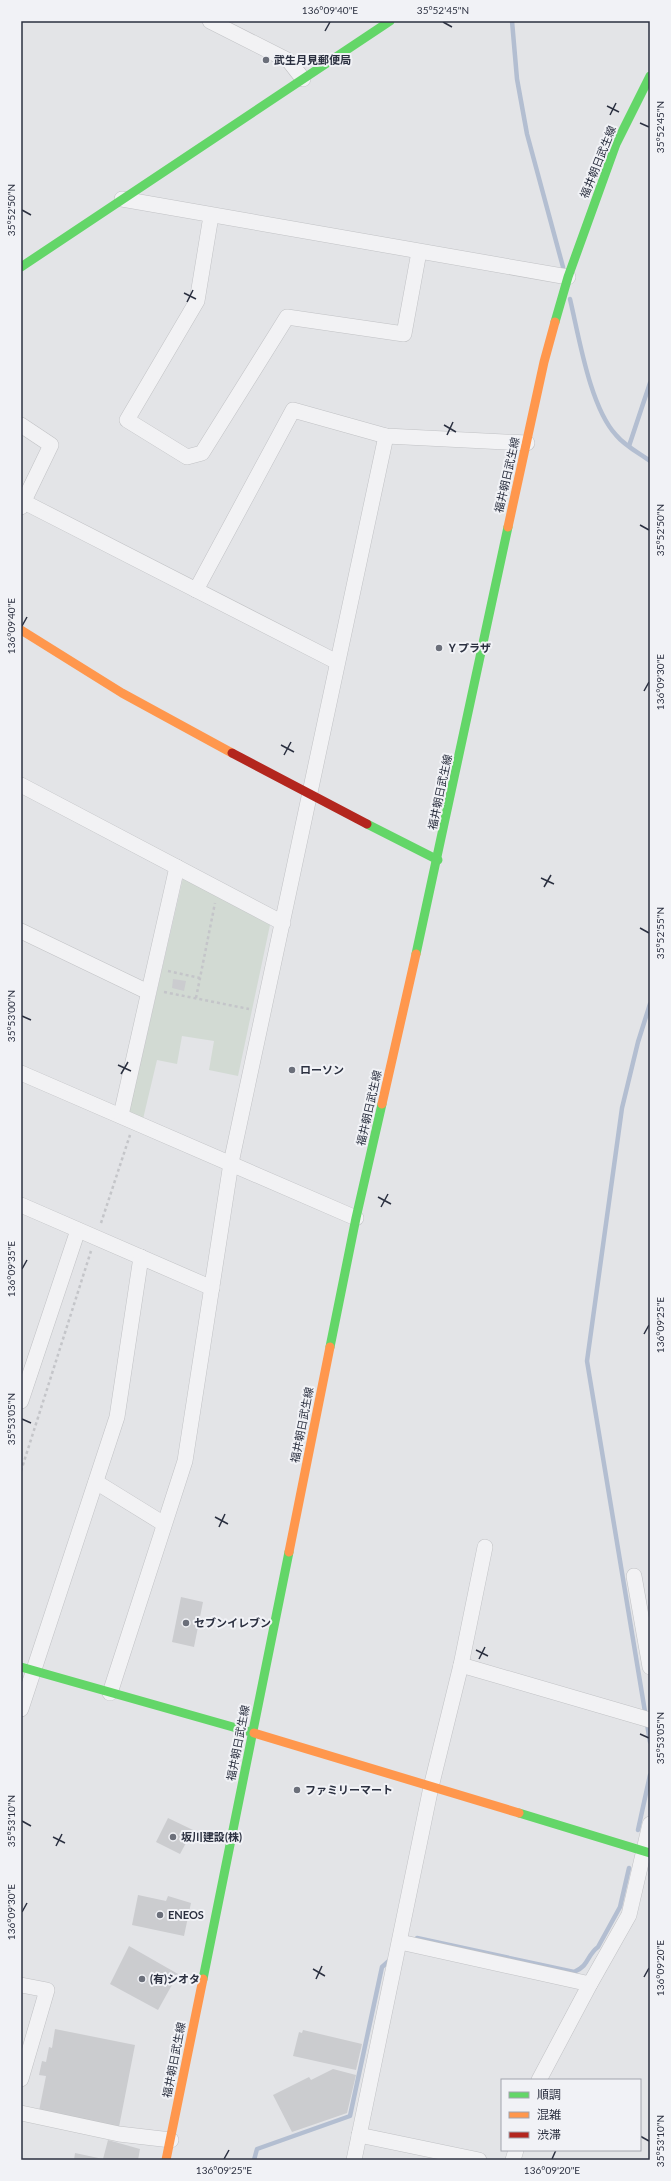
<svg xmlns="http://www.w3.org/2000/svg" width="671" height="2181" font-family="Lato,'Noto Sans JP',sans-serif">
<rect width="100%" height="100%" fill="#e3e4e7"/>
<path fill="#d2dad3" d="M 183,878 L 270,925 L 238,1076 L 209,1070 L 214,1041 L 182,1036 L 177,1064 L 157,1060 L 143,1119 L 129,1113 Z"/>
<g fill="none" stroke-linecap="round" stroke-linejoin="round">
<g stroke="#b3bed1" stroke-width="4.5">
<path d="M 512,21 L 517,79 L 527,134 L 563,267"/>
<path d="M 570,299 C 579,337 590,407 616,435 C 625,446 639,453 650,461"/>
<path d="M 629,446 L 650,383"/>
<path d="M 650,1004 L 638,1042 L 622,1108 L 587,1361 L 650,1742"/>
<path d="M 638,1830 L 650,1775"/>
<path d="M 414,1941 L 417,1938 L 574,1972 C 590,1965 586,1956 598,1947 L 620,1907 L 629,1868"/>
<path d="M 254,2160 L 257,2149 L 350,2116 L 382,1967 L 391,1959"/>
</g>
</g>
<g fill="#cbcccf">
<path d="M 173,979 L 186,981 L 184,991 L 172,988 Z"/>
<path d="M 181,1597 L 203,1602 L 194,1647 L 172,1642 Z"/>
<path d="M 168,1818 L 193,1830 L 180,1854 L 156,1842 Z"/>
<path d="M 138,1895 L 166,1901 L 168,1896 L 191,1903 L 184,1936 L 132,1925 Z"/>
<path d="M 129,1946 L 178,1974 L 158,2010 L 110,1984 Z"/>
<path d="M 55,2029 L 135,2045 L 119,2127 L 39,2111 L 46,2076 L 39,2075 L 42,2061 L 46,2062 L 49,2047 L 52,2048 Z"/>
<path d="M 303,2030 L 362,2044 L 356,2070 L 293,2056 L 299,2032 L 302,2033 Z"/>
<path d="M 333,2069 L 356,2075 L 347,2113 L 292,2132 L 273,2095 L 309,2077 L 311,2080 Z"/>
<path d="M 108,2140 L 140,2149 L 138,2160 L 74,2160 L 75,2153 L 103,2159 Z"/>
</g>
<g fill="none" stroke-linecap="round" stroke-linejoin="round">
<defs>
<g id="street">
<path d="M 210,21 L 289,61 L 303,79"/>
<path d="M 122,199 L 568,277"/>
<path d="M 211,216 L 197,301 L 127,420 L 187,457 L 202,453 L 287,317 L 404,334 L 419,252"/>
<path d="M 21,425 L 51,445 L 21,507"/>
<path d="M 24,502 L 337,662"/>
<path d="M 196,590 L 293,410 L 386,436 L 527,443"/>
<path d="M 21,785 L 283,923"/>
<path d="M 21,931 L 148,992"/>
<path d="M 21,1073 L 356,1218"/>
<path d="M 121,1115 L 177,867"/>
<path d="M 21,1205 L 212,1288"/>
<path d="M 21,1401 L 78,1230"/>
<path d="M 96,1482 L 164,1524"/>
<path d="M 634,1576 L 650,1667"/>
<path d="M 461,1665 L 650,1720"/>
<path d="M 110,1693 L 185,1461 L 231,1163 L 386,436"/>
<path d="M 21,1709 L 117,1417 L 141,1257"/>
<path d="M 400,1942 L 590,1984"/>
<path d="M 21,1985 L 47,1990 L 21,2079"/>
<path d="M 539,2080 L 590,1984 L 629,1915 L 650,1824"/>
<path d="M 21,2113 L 119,2134 L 171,2140"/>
<path d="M 359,2135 L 479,2160"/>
<path d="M 354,2160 L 431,1787 L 461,1665 L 485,1547"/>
<path d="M 513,2160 L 516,2150"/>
</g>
</defs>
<use href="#street" stroke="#c1c2c5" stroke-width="16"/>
<g stroke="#c4c5c9" stroke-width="2.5" stroke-dasharray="3 3" stroke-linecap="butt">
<path d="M 168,971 L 200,978"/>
<path d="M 164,992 L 249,1009"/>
<path d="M 196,998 L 215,903"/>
<path d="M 101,1223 L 130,1135"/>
<path d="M 21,1471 L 91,1251"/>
</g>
<use href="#street" stroke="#f2f2f4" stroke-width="15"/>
<g stroke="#63d668" stroke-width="9">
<path d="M 21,267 L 390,21"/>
<path d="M 555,322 L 568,277 L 616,144 L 650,76"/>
<path d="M 367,824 L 438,860"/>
<path d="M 416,954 L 508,527"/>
<path d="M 330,1347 L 356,1218 L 382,1104"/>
<path d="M 21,1667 L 254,1733"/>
<path d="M 519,1813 L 650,1853"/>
<path d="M 203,1979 L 289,1552"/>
</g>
<g stroke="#ff974d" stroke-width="9">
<path d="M 508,527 L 544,362 L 555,322"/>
<path d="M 21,630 L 122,693 L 232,753"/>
<path d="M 382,1104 L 416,954"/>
<path d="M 289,1552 L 330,1347"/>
<path d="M 254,1733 L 519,1813"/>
<path d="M 166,2160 L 203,1979"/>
</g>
<path stroke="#b3261e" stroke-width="9" d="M 232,753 L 367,824"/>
</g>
<path fill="none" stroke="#2b3040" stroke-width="1.5" d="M 443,22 L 452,27M 325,31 L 330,22M 607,106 L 619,112M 610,115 L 616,103M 640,123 L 649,127M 22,210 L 31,215M 184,293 L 196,299M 187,302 L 193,290M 444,425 L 456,432M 447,435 L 453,422M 640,525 L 649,530M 22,626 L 27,617M 644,691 L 649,682M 281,745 L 294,752M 284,755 L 291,742M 541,878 L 554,884M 544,887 L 551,875M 640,928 L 649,933M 22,1016 L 31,1020M 118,1065 L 131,1071M 121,1074 L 128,1062M 378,1197 L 391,1204M 381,1207 L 388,1194M 22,1269 L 27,1260M 644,1334 L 649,1325M 22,1419 L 31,1423M 215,1517 L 228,1524M 219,1527 L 225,1514M 476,1650 L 488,1656M 479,1659 L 485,1647M 640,1734 L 649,1738M 22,1821 L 31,1826M 53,1837 L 65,1843M 56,1846 L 62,1834M 22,1912 L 27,1903M 313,1969 L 325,1976M 644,1977 L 649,1968M 316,1979 L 322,1966M 640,2136 L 649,2141M 224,2159 L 229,2150M 552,2159 L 556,2150"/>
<g fill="#6b6f7a" stroke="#f1f2f6" stroke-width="1.5">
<circle cx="266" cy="60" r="4"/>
<circle cx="439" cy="648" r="4"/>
<circle cx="292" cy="1070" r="4"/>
<circle cx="186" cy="1623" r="4"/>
<circle cx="297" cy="1790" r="4"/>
<circle cx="173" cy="1837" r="4"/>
<circle cx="160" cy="1915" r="4"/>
<circle cx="142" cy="1979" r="4"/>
</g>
<g text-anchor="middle" stroke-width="4" stroke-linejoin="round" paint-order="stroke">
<g font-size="11" font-weight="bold" fill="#2b3040" stroke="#f1f2f6" text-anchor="start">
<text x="274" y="64">武生月見郵便局</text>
<text x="447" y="652">Ｙプラザ</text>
<text x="300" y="1074">ローソン</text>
<text x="194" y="1627">セブンイレブン</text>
<text x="305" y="1794">ファミリーマート</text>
<text x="181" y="1841">坂川建設(株)</text>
<text x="168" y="1919">ENEOS</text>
<text x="150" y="1983">(有)シオタ</text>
</g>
<g font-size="11" fill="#2b3040" stroke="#f1f2f6">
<text transform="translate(598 162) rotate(-68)" y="4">福井朝日武生線</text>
<text transform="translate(507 475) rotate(-77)" y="4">福井朝日武生線</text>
<text transform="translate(440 792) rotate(-78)" y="4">福井朝日武生線</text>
<text transform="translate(369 1108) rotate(-77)" y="4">福井朝日武生線</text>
<text transform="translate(302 1425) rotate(-79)" y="4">福井朝日武生線</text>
<text transform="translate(238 1743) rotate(-79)" y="4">福井朝日武生線</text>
<text transform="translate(174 2060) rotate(-79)" y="4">福井朝日武生線</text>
</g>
</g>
<rect width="671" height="2181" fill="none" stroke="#f1f2f6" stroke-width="44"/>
<rect x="501" y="2079" width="140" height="72" fill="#f1f2f6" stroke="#a2a4ad"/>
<rect x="509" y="2092" width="20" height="6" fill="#63d668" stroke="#a2a4ad"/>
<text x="537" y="2099" font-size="12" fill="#2b3040">順調</text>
<rect x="509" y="2112" width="20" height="6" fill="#ff974d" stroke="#a2a4ad"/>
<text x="537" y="2119" font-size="12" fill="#2b3040">混雑</text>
<rect x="509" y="2132" width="20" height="6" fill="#b3261e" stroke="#a2a4ad"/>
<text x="537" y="2139" font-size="12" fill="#2b3040">渋滞</text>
<rect x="22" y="22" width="627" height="2137" fill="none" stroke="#2b3040" stroke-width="1.5"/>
<g font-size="10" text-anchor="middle" fill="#2b3040">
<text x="330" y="14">136°09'40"E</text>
<text x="443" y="14">35°52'45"N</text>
<text transform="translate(660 127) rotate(-90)" y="4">35°52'45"N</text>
<text transform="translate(11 210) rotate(-90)" y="4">35°52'50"N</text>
<text transform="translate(660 530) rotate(-90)" y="4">35°52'50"N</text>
<text transform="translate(11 626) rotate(-90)" y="4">136°09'40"E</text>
<text transform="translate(660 682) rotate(-90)" y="4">136°09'30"E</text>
<text transform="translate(660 933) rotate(-90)" y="4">35°52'55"N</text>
<text transform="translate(11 1016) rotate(-90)" y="4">35°53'00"N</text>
<text transform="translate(11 1269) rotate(-90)" y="4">136°09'35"E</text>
<text transform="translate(660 1325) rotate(-90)" y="4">136°09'25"E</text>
<text transform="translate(11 1419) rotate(-90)" y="4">35°53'05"N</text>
<text transform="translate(660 1738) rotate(-90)" y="4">35°53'05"N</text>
<text transform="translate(11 1821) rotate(-90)" y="4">35°53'10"N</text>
<text transform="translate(11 1912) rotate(-90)" y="4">136°09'30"E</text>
<text transform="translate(660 1968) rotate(-90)" y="4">136°09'20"E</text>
<text transform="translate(660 2141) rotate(-90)" y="4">35°53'10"N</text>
<text x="224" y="2174">136°09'25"E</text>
<text x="552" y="2174">136°09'20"E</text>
</g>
</svg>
